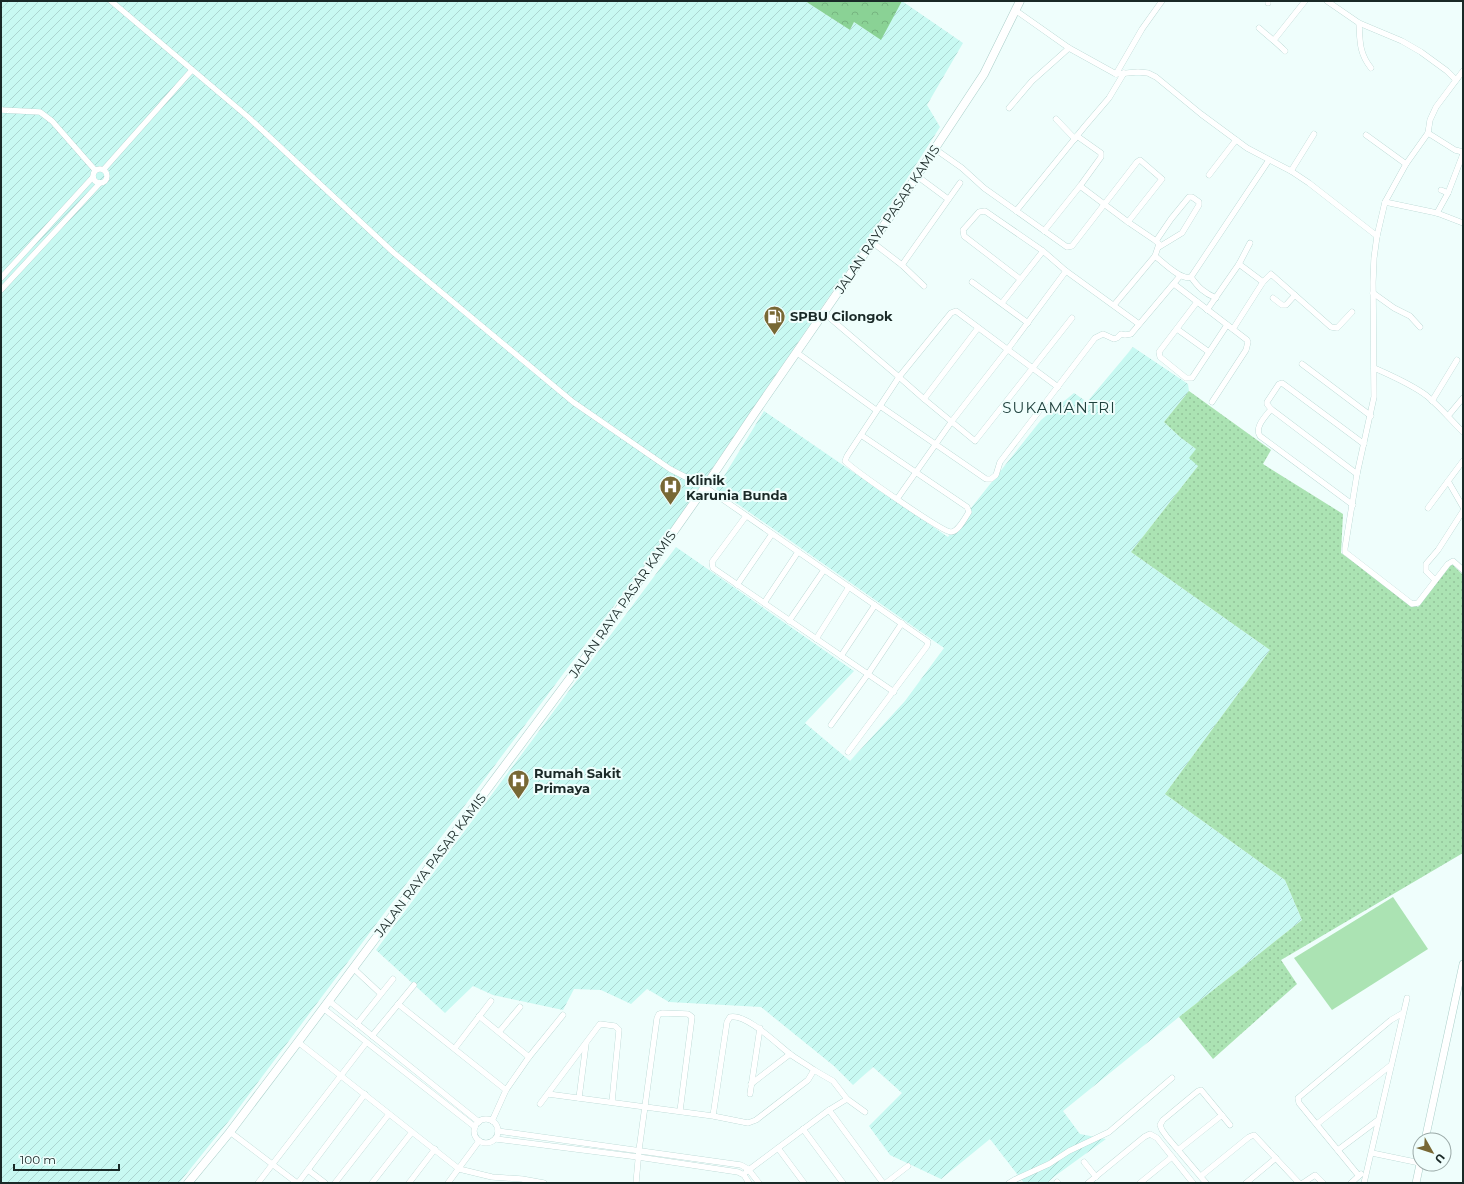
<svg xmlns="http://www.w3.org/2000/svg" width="1464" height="1184" font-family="Montserrat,sans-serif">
<defs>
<pattern id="industrial-furrows" width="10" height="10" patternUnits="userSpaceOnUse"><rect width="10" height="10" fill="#c8f9f2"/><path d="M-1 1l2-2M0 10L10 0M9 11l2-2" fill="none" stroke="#abd5d0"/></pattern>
<pattern id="grass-dots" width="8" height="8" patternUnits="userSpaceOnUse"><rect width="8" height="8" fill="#abe3b3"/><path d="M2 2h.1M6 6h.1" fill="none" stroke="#93c39a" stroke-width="1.8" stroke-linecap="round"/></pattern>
<pattern id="forest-crowns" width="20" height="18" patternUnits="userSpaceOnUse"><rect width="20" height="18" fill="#8ad295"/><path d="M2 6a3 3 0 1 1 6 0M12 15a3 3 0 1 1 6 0" fill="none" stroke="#76b480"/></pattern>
</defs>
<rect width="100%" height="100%" fill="#effefc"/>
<g fill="url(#industrial-furrows)">
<path d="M 1,1 L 805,1 L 850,30 L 854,22 L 880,39 L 902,1 L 963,43 L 927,105 L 940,127 L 871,235 L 664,539 L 232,1117 L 179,1183 L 1,1183 Z"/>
<path d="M 1133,347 L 1188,384 L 1189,391 L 1164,422 L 1180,437 L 1196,449 L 1198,466 L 1131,552 L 1270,650 L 1165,794 L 1285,880 L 1302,920 L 1179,1017 L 1063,1111 L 1080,1134 L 1106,1139 L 1055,1176 L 1047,1183 L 1024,1183 L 990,1139 L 941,1179 L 890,1155 L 869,1126 L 902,1093 L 873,1067 L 853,1085 L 834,1066 L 761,1007 L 669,1002 L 647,989 L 631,1004 L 601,990 L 574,989 L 563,1010 L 493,995 L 473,986 L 445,1013 L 376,950 L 676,547 L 854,671 L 805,723 L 850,761 L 905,701 L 944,648 L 716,489 L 764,411 L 948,537 L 1041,420 L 1074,393 L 1087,402 Z"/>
</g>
<path fill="url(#grass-dots)" d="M 1189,391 L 1271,450 L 1263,464 L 1343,514 L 1341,553 L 1418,607 L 1451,563 L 1463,575 L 1463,853 L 1281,960 L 1297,984 L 1213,1059 L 1179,1017 L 1302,920 L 1285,880 L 1165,794 L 1270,650 L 1131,552 L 1198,466 L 1189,458 L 1196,449 L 1180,437 L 1164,422 Z"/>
<path fill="url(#forest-crowns)" d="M 805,1 L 902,1 L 881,40 L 854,22 L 850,30 Z"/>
<path fill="#abe3b3" d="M 1393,897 L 1428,949 L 1332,1010 L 1294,958 Z"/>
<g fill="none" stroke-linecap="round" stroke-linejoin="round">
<defs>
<g id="minor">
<path d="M 111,1 L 248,117 L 394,253 L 573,402 L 670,469 L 705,487 L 928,642 L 927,646 L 848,752"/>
<path d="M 1327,1 L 1359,23 L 1402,41 L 1421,52 L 1447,71 L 1456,80"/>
<path d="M 1268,3 L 1268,1"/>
<path d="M 1015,10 L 1069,48 L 1116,74 L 1138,72 L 1148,73 L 1156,77 L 1201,114 L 1247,148 L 1291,171 L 1309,183 L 1377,236"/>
<path d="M 1359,23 C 1360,41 1359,53 1371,68"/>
<path d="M 1259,28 C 1268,36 1277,43 1285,51"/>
<path d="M 1274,40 L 1305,1"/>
<path d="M 1463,71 L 1436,107 L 1430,120 L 1428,133 L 1406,164 L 1385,202 L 1377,236 L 1374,258 L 1373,282 L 1374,397 L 1357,474 L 1345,548 L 1345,552 L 1412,604 L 1418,603 L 1448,564 L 1453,561 L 1463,570"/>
<path d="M 1116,74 L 1142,29 L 1162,1"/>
<path d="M 1009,108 L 1032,81 L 1069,48"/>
<path d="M 1,110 L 40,112 L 52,121 L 95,170"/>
<path d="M 1056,119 L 1075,139"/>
<path d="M 1428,133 L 1455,150 L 1463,152"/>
<path d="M 1366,135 L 1406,164"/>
<path d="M 935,149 L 962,168 L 984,188 L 1067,247 L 1072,246 L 1137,162 L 1140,160 L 1162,179 L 1128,222"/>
<circle cx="100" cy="176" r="7"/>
<path d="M 104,169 L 192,70"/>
<path d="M 1291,171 L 1314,134"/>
<path d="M 1209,175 L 1236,140"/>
<path d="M 917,176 L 948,199"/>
<path d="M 1080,186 L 1128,222 L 1156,241 L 1159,244 L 1155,256 L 1114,305"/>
<path d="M 1441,190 L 1448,193"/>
<path d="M 1385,202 L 1437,213 L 1463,223"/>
<path d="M 1016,211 L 1085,126 L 1109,98 L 1124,73"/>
<path d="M 1437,213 L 1448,193 L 1463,154"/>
<path d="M 1044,231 L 1080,186 L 1101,157 L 1101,153 L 1077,136"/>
<path d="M 1156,241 L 1171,219 L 1189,197 L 1192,197 L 1199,202 L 1199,205 L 1182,233 L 1159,247"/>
<path d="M 872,242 L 902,265 L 924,286"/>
<path d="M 1155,256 C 1163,262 1181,281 1191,277 L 1269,160"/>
<path d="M 1239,264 L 1263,282"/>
<path d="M 902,265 L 960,183"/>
<path d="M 1191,277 C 1198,287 1204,293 1216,298"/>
<path d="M 1,278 L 93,177"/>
<path d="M 1020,279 L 964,236 L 963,230 L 979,212 L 985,211 L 1043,251 L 1066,271 L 1139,324"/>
<path d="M 972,282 L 1028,323"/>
<path d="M 1174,284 L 1247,340 L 1248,342 L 1246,350 L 1212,402"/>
<path d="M 1,290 L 100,183"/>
<path d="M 1373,293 L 1394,308 L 1410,316 L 1420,327"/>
<path d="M 1273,298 L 1282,305 L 1286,305 L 1295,295"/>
<path d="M 1197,302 L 1159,352 L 1160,357 L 1186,378 L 1192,378 L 1227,325"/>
<path d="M 1002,303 L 1043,251"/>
<path d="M 1207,310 L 1239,264 L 1250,243"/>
<path d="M 824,313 L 899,377 L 924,399 L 975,441 L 1072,318"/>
<path d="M 1177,329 L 1209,352"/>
<path d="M 1233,329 L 1263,282 L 1271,274 L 1331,327 L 1337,328 L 1352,312"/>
<path d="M 796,352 L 876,410"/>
<path d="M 1302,364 L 1371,416"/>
<path d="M 1374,368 C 1392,376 1411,384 1427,396 C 1440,407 1451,420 1463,432"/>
<path d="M 924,399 L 978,328"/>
<path d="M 1432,401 L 1457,360"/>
<path d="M 880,406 L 986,479 L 991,479 L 996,475 L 1000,462 L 1095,338 L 1103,334 L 1114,339 L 1117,338 L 1121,334 L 1125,335 L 1131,334 L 1180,276"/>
<path d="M 1271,409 L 1357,474"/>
<path d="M 1448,416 L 1463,398"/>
<path d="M 861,435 L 967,507 L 969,512 C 965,518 958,532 951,532 C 942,532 855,471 845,461 L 847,456 L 899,377 L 951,313 L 956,311 L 1058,387"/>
<path d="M 1448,481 L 1463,507"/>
<path d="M 897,499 L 952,421 L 1008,349 L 1066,271"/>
<path d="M 1353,505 L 1260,436 C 1254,427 1266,416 1271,409 L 1267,404 L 1267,402 L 1279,384 L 1282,383 L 1364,444"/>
<path d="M 1428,508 L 1463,461"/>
<path d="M 746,516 L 712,562 L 713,568 L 894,692"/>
<path d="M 1435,580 L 1426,571 L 1426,564 L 1438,550 L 1463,511"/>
<path d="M 737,585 L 772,534"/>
<path d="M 764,603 L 798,552"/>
<path d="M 789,621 L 824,570"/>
<path d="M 816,639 L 849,587"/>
<path d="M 841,656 L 875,605"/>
<path d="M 831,725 L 868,674 L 902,623"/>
<path d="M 353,968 L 381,994"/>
<path d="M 329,1001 L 479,1122"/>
<path d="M 398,1004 L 506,1090"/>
<path d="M 323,1008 L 475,1127"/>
<path d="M 479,1016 L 529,1057"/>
<path d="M 357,1024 L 393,979"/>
<path d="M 499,1032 L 520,1007"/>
<path d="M 372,1036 L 414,985"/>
<path d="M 298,1042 L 459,1169 L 492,1177 L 522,1179 L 544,1183"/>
<path d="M 455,1048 L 491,1001"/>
<path d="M 814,1070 L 833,1081 L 847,1099"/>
<path d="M 751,1084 L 790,1054"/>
<path d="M 548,1094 L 713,1116 L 748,1123 L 756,1120 L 808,1080 L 814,1070 C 806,1064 798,1060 790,1054 C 777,1044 746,1013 730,1017 L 727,1022 L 713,1116"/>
<path d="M 750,1094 L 760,1028"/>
<path d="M 579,1098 L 586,1044"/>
<path d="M 540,1104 L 600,1024 L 615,1026 L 619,1030 L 612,1102"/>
<path d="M 829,1110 L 883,1183"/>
<circle cx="486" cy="1131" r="12"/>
<path d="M 492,1121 L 506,1090 L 529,1057 L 563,1015"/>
<path d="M 1317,1124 L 1391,1065"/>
<path d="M 803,1129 L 843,1183"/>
<path d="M 498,1131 L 741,1165 L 748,1169 L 759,1183"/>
<path d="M 230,1132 L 297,1183"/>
<path d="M 496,1139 L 638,1157 L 738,1172 L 744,1175 L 749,1183"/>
<path d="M 778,1148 L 804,1183"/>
<path d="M 1178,1150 L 1222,1115"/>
<path d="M 1338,1150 L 1378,1120"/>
<path d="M 1372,1153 L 1420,1163"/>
<path d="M 1084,1162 L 1096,1177"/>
<path d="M 308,1170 L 325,1183"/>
<path d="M 746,1172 L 829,1110 L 847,1099 L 865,1112"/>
<path d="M 1201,1176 L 1249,1137 L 1254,1135 L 1299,1183"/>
<path d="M 1359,1176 L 1299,1103 L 1298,1098 L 1391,1020 L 1403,1013"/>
<path d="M 1057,1182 L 1058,1183"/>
<path d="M 258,1183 L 366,1043"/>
<path d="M 298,1183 L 365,1094"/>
<path d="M 335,1183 L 389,1114"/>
<path d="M 372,1183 L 412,1132"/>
<path d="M 409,1183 L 435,1149"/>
<path d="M 448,1183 L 479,1141"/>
<path d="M 636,1183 L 639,1150 L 657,1018 L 659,1014 L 662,1013 L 688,1014 L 692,1017 L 680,1111"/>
<path d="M 886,1183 L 908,1166"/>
<path d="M 1009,1183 L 1014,1180 L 1049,1164 L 1069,1151 L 1109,1132 L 1172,1078"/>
<path d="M 1088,1183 L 1144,1137 L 1150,1134 L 1157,1138 L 1193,1183"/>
<path d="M 1140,1183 L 1172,1157"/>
<path d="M 1206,1183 L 1167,1137 L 1162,1130 L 1160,1125 L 1163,1120 L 1198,1091 L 1201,1090 L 1230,1125"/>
<path d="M 1246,1183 L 1276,1158"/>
<path d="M 1303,1183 L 1315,1175 L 1323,1183"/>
<path d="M 1351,1183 L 1361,1174"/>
<path d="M 1364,1183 L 1407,998"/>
</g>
<g id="tertiary">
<path d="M 1425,1140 L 1463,964"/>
<path d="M 1416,1183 L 1420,1164"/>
</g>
<path id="secondary" d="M 188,1183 L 230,1132 L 298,1042 L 521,744 L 580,665 L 705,487 L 754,414 L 891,215 L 984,74 L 1020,1"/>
</defs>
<use href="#minor" stroke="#a9cec9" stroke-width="6"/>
<use href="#tertiary" stroke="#a9cec9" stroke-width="8"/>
<use href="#secondary" stroke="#a9cec9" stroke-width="9"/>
<use href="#minor" stroke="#fff" stroke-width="5.5"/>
<use href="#tertiary" stroke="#fff" stroke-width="7"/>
<use href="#secondary" stroke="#fff" stroke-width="8"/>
</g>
<defs>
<symbol id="fuel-pin" viewBox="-11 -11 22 30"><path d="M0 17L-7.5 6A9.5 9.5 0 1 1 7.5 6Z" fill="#786835" stroke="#effefc"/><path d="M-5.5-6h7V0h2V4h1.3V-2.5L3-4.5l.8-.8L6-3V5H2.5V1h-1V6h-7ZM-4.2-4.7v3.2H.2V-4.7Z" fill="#fff"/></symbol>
<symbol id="hospital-pin" viewBox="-11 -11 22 30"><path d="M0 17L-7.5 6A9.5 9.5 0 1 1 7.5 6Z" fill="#786835" stroke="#effefc"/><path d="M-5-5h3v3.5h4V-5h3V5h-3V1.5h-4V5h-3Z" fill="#fff"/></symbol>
</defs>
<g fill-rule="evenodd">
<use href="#fuel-pin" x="762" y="304" width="25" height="34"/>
<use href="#hospital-pin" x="658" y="474" width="25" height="34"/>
<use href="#hospital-pin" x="506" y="768" width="25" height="34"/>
</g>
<g text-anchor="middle" stroke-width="4" stroke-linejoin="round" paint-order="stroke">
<g font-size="13" fill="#1a2927" stroke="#effefc">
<text transform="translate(887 219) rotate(-56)" y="5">JALAN RAYA PASAR KAMIS</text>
<text transform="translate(622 604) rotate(-55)" y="5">JALAN RAYA PASAR KAMIS</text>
<text transform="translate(430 865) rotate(-53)" y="5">JALAN RAYA PASAR KAMIS</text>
</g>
<g font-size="13" font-weight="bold" fill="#1a2927" stroke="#effefc" text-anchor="start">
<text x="790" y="321">SPBU Cilongok</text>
<text x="686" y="485">Klinik<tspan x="686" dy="15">Karunia Bunda</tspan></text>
<text x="534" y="778">Rumah Sakit<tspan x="534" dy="15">Primaya</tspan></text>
</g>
<g font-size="15" letter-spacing="1" fill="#1f413d" stroke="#effefc">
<text x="1059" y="413">SUKAMANTRI</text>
</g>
</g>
<rect width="1464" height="1184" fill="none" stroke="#1a2927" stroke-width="4"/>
<g transform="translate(1432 1152) rotate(129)"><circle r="19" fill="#effefc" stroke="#9aa9a7"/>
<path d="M0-3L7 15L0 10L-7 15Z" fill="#786835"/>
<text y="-6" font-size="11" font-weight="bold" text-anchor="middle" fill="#1a2927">U</text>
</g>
<path d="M14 1164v6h105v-6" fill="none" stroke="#1a2927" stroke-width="2"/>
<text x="20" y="1164" font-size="12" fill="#1a2927" stroke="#effefc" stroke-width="3" paint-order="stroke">100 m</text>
</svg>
